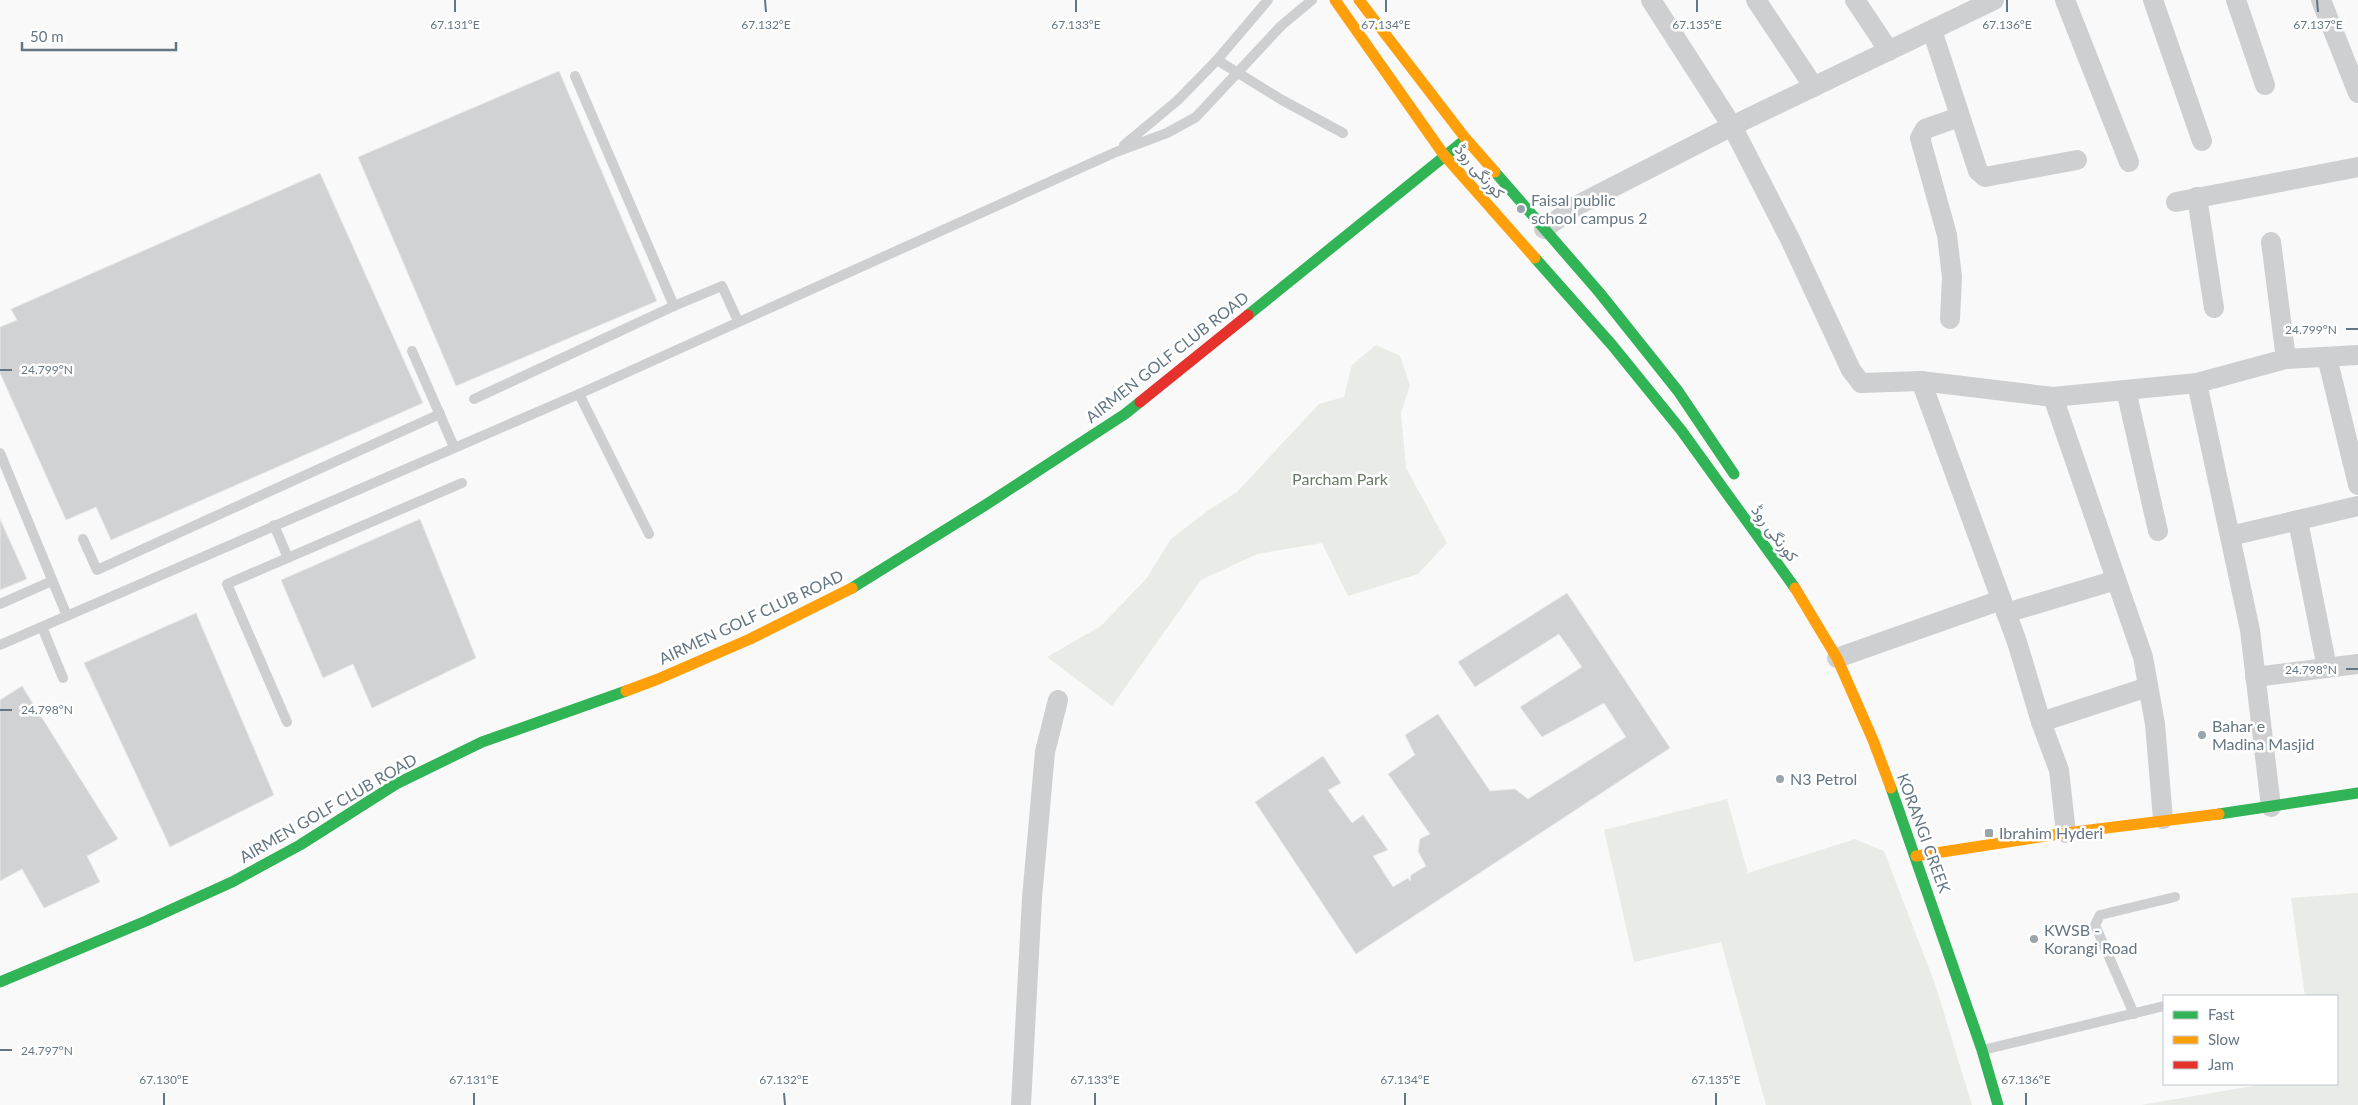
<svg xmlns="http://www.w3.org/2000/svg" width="2358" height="1105" font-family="Lato,Vazirmatn,sans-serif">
<rect width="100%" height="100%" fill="#f9f9f9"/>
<g fill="#e8ebe6">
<path d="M 1376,345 L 1400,356 L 1410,385 L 1401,413 L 1406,468 L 1447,543 L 1418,574 L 1348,596 L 1322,543 L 1257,554 L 1201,580 L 1112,706 L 1047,657 L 1101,626 L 1146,579 L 1171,539 L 1210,509 L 1237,492 L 1319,404 L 1344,397 L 1352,365 Z"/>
<path d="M 1727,799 L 1748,873 L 1855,839 L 1884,851 L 1935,984 L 1972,1105 L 1766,1105 L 1721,942 L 1634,962 L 1604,830 Z"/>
<path d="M 2358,893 L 2358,1105 L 2141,1105 L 2265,1084 L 2337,1084 L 2337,996 L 2305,996 L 2291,898 Z"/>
</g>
<g fill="#d0d2d3" stroke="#e8e8e8">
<path d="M 559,71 L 657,301 L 456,386 L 358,157 Z"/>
<path d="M 320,173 L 423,403 L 111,540 L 96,507 L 66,520 L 0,373 L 0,327 L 17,320 L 11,309 Z"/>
<path d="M 0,519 L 27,579 L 0,590 Z"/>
<path d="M 420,519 L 476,658 L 372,708 L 353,664 L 323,678 L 281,580 Z"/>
<path d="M 1567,593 L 1670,748 L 1356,954 L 1255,802 L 1323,756 L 1341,783 L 1328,790 L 1352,823 L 1363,815 L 1388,850 L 1373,856 L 1393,887 L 1408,878 L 1410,881 L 1411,875 L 1426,866 L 1418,851 L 1420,839 L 1430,834 L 1388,774 L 1415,755 L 1405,735 L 1438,714 L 1490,791 L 1515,789 L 1528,799 L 1626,737 L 1604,703 L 1542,737 L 1520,707 L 1582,667 L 1559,634 L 1475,687 L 1458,662 Z"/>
<path d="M 196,613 L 274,795 L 170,847 L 84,663 Z"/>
<path d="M 22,686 L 118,839 L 87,856 L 100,882 L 44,908 L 22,869 L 0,881 L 0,700 Z"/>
</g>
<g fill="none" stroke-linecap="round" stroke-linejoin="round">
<g stroke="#cecfd0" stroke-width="10">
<path d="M 1217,60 L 1282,100 L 1343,133"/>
<path d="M 575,76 L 674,306"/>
<path d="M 1124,145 L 1178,100 L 1217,60 L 1268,0"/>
<path d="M 412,351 L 454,447"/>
<path d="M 579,394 L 649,534"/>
<path d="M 474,399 L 674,306 L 722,286 L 738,321"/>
<path d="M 0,453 L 67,616"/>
<path d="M 274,525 L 288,558"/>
<path d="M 83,539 L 97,570 L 440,414"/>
<path d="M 0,604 L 52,581"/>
<path d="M 42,627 L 63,678"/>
<path d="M 0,645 L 579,394 L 1116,152 L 1167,133 L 1196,117 L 1281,26 L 1312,0"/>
<path d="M 287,722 L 227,584 L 462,483"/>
<path d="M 2134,1014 L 2095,925 L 2100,915 L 2175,897"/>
<path d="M 1983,1050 L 2164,1006"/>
</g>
<g stroke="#cecfd0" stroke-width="20">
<path d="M 1651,0 L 1732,126 L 1790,239 L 1851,370 L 1861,383 L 1921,381 L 2053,397 L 2197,383 L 2286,359 L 2358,355"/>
<path d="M 1756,0 L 1814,87"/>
<path d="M 1855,0 L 1889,51"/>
<path d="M 2065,0 L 2129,162"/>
<path d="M 2153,0 L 2202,141"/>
<path d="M 2236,0 L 2265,85"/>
<path d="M 2321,0 L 2358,93"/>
<path d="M 1932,30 L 1978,171 L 1985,177 L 2077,160"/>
<path d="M 2197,197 L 2214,308"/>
<path d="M 2176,202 L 2358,167"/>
<path d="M 1544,229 L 1576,206 L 1732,126 L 1994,0"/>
<path d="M 2271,242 L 2286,359"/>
<path d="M 1950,319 L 1952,277 L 1947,235 L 1920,138 L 1925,129 L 1959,117"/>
<path d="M 2327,357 L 2358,485"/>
<path d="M 1921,381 L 2017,642 L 2041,722 L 2059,770 L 2066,833"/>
<path d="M 2197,383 L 2250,630 L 2271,807"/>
<path d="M 2126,390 L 2158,531"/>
<path d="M 2053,397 L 2143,657 L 2155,724 L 2163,819"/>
<path d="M 2298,521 L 2327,668"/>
<path d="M 2230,536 L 2358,506"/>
<path d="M 2006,613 L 2116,580"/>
<path d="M 1837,658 L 2001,600"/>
<path d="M 2255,677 L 2358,664"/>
<path d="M 2041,722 L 2148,687"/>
<path d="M 1021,1105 L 1032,898 L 1045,752 L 1058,700"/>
</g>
<g stroke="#30b455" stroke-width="11">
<path d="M 1495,172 L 1599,292 L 1678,391 L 1734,474"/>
<path d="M 1535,258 L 1612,345 L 1681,430 L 1795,588"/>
<path d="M 1248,315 L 1466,139"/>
<path d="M 852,588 L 987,504 L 1125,414 L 1140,402"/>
<path d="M 1891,788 L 1982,1050 L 1998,1105"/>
<path d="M 2219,814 L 2358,793"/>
<path d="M 0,982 L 146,921 L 232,882 L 300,845 L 396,784 L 482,742 L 626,691"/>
</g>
<g stroke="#ff9f0a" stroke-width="11">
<path d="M 1335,0 L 1444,155 L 1535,258"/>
<path d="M 1359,0 L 1466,139 L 1495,172"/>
<path d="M 1795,588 L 1837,658 L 1873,740 L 1891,788"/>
<path d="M 626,691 L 658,679 L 750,639 L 852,588"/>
<path d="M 1916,856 L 2066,833 L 2219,814"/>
</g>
<path stroke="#e5322d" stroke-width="11" d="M 1140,402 L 1248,315"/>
</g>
<path fill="none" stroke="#657683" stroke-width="2" d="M 455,0 L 455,12M 765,0 L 766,12M 1076,0 L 1076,12M 1386,0 L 1386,12M 1697,0 L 1697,12M 2007,0 L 2007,12M 2317,0 L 2318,12M 2346,329 L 2358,329M 0,370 L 12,370M 2346,669 L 2358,669M 0,710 L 12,710M 0,1050 L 12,1050M 164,1093 L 164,1105M 474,1093 L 474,1105M 784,1093 L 785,1105M 1095,1093 L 1095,1105M 1405,1093 L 1405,1105M 1716,1093 L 1716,1105M 2026,1093 L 2026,1105"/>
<g fill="#99a4ac" stroke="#fff" stroke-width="2">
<circle cx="1521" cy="209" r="5"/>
<circle cx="2202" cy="735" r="5"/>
<circle cx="1780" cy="779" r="5"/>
<rect x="1984" y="828" width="10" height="10" rx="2.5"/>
<circle cx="2034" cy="939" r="5"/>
</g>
<g text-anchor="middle" stroke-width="5" stroke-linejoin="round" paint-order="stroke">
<g font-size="16" fill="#657683" stroke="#fff">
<text transform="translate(1480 171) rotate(49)" y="6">کورنگی روڈ</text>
<text transform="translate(1167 357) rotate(-38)" y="6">AIRMEN GOLF CLUB ROAD</text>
<text transform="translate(1775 533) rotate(53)" y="6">کورنگی روڈ</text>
<text transform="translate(751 617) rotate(-25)" y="6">AIRMEN GOLF CLUB ROAD</text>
<text transform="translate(328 808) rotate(-30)" y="6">AIRMEN GOLF CLUB ROAD</text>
<text transform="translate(1924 833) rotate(70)" y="6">KORANGI CREEK</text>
</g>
<g font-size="16" fill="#657683" stroke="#fff" text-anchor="start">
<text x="1531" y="206">Faisal public<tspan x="1531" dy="18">school campus 2</tspan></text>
<text x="2212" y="732">Bahar e<tspan x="2212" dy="18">Madina Masjid</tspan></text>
<text x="1790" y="785">N3 Petrol</text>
<text x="1999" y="839">Ibrahim Hyderi</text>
<text x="2044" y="936">KWSB -<tspan x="2044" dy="18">Korangi Road</tspan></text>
</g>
<g font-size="16" fill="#687a64" stroke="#fff">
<text x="1340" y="485">Parcham Park</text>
</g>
</g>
<g font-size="12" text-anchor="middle" fill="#657683" stroke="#fff" stroke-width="5" stroke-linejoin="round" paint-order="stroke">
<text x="455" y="29">67.131°E</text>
<text x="766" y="29">67.132°E</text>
<text x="1076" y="29">67.133°E</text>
<text x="1386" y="29">67.134°E</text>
<text x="1697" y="29">67.135°E</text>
<text x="2007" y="29">67.136°E</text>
<text x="2318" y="29">67.137°E</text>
<text x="2311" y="334">24.799°N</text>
<text x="47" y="374">24.799°N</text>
<text x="2311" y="674">24.798°N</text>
<text x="47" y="714">24.798°N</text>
<text x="47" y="1055">24.797°N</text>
<text x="164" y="1084">67.130°E</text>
<text x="474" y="1084">67.131°E</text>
<text x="784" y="1084">67.132°E</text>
<text x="1095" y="1084">67.133°E</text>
<text x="1405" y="1084">67.134°E</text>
<text x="1716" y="1084">67.135°E</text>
<text x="2026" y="1084">67.136°E</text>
</g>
<rect x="2163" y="995" width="175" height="90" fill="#ffffff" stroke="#c1c8cd"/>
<rect x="2173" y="1011" width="25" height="8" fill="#30b455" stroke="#c1c8cd"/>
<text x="2208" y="1020" font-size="15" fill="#657683">Fast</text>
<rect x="2173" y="1036" width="25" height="8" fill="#ff9f0a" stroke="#c1c8cd"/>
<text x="2208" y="1045" font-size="15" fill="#657683">Slow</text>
<rect x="2173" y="1061" width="25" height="8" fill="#e5322d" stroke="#c1c8cd"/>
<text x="2208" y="1070" font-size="15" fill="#657683">Jam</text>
<path d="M22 42v8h154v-8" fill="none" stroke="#657683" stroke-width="2.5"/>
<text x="30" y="42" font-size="15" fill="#657683" stroke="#ffffff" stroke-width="4" paint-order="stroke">50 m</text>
</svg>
